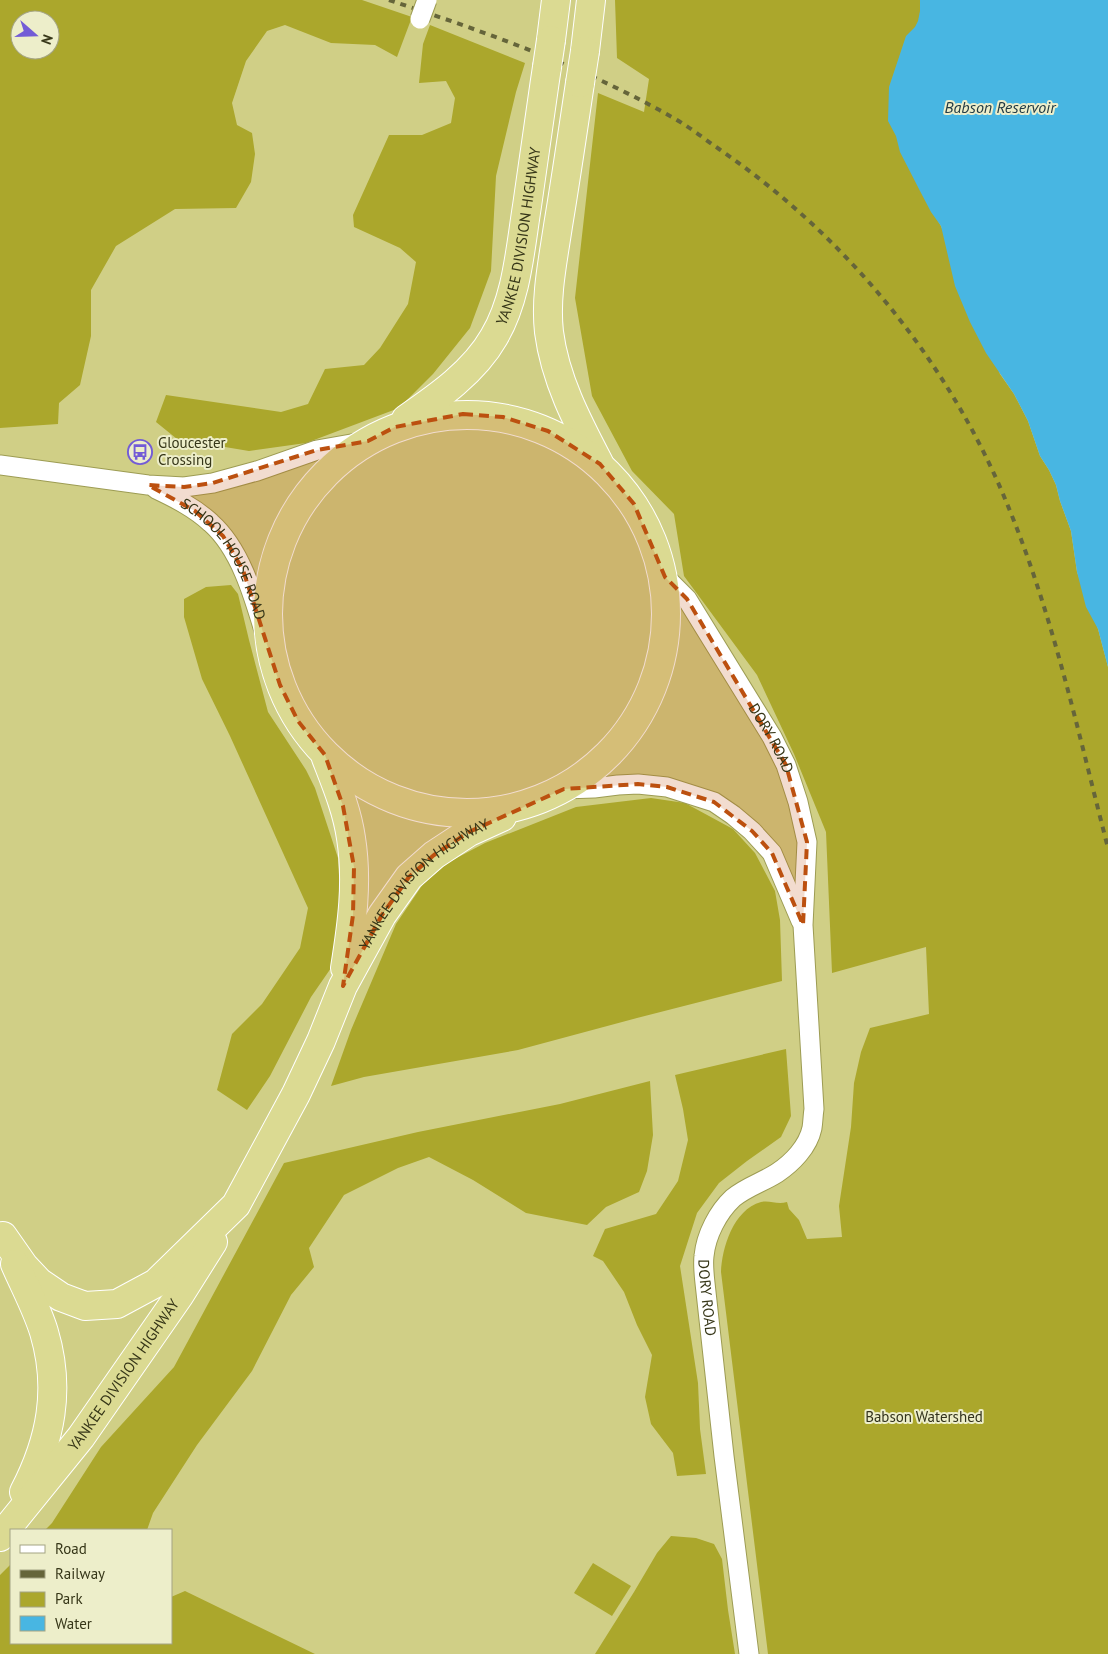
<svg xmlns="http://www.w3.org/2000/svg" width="1108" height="1654" font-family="'PT Sans',sans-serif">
<rect width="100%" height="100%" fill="#d0cf86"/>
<g fill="#aba72c" fill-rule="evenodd">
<path d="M 0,0 L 362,0 L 412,17 L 397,57 L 375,45 L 331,43 L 285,25 L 267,31 L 246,61 L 232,103 L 237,125 L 252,133 L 255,154 L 251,182 L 236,208 L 175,209 L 116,246 L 91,290 L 91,336 L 80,385 L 59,403 L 58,424 L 0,428 ZM 20,20 L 50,20 L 50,50 L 20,50 Z"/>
<path d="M 615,0 L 922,0 L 938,221 L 941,226 L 1000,374 L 1014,394 L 1028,421 L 1040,456 L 1049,470 L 1056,485 L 1060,501 L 1071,531 L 1077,572 L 1098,629 L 1108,667 L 1108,1654 L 768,1654 L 721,1272 C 722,1248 733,1210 761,1202 C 770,1200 777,1205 787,1202 L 789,1209 L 799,1220 L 807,1239 L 842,1237 L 839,1206 L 851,1127 L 854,1083 L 861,1052 L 870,1028 L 929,1014 L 926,947 L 832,973 L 826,832 L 794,754 L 757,675 L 684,576 L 674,514 L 632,471 L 592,396 L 575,298 L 598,93 L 644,112 L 649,79 L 617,58 Z"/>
<path d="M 430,25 L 525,63 L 516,92 L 496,176 L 491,271 L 470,328 L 433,374 L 399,408 L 306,443 L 249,451 L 177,439 L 156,422 L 166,395 L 281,412 L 308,404 L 325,369 L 364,365 L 380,348 L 408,304 L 416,262 L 400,248 L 354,227 L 353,215 L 389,135 L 422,135 L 451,123 L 455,98 L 446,81 L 419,83 L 423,44 Z"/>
<path d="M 231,585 L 238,594 L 249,640 L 268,712 L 306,770 L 315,788 L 338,858 L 341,911 L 331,968 L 311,997 L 270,1076 L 247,1110 L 217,1090 L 232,1034 L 262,1004 L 300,948 L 308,908 L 230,736 L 202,679 L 184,617 L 184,599 L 206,587 Z"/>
<path d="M 651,798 L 685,803 L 733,829 L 755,853 L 775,891 L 780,920 L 782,981 L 637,1018 L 518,1050 L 364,1077 L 331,1086 L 351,1030 L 396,924 L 423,884 L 449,862 L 485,843 L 576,807 Z"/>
<path d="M 786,1049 L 791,1116 L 781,1137 L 747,1161 L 719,1183 L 697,1213 L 680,1266 L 698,1383 L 700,1429 L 706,1474 L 677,1476 L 673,1453 L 651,1424 L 645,1397 L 652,1355 L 637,1325 L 624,1292 L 603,1261 L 593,1256 L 605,1229 L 656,1214 L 678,1181 L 688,1140 L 683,1109 L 675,1075 Z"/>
<path d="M 650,1081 L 653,1135 L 647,1171 L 639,1192 L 606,1207 L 587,1225 L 526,1213 L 473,1180 L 429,1157 L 398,1168 L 344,1195 L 309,1248 L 314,1267 L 291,1295 L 252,1371 L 197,1445 L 153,1513 L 147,1530 L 45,1530 L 52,1523 L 101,1447 L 174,1367 L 284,1163 L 418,1132 L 560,1104 Z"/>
<path d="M 671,1536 L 696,1538 L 714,1544 L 722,1559 L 728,1610 L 735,1654 L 595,1654 L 634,1592 L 657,1553 Z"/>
<path d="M 593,1563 L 631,1586 L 612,1616 L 574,1593 Z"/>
<path d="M 11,1564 L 11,1643 L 171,1643 L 171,1597 L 185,1591 L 315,1654 L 0,1654 L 0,1575 Z"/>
</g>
<path fill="#48b6e2" d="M 920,0 L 1108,0 L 1108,667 L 1098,629 L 1086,607 L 1077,572 L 1071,531 L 1060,501 L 1056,485 L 1049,470 L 1040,456 L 1028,421 L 1014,394 L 986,353 L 970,322 L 955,286 L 941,226 L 931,212 L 920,191 L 900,152 L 896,136 L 888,121 L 889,87 L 906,36 L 915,27 L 918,21 L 920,11 Z"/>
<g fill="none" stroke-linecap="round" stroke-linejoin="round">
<defs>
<g id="minor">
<path d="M 0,465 L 148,485 L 184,487 L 213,483 L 257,471 L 317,450 L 368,441"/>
<path id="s1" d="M 156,489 C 175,498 195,508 211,523 C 246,554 258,614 272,657"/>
<path id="s2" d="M 665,577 L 687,599 L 772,737 L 786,765 L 798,802 L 807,842 L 803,925 L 814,1109 C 813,1115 813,1122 812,1128 C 808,1147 792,1163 777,1173 C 763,1182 746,1187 733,1198 C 718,1212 706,1235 704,1256 C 703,1264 704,1274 705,1283 L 724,1456 L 749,1654"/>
<path d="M 564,789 L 594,788 L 618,785 L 638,784 L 667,787 L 714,802 L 733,815 L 752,831 L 772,853 L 801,921"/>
</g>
<g id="trunk">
<path d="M 551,40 L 556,0"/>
<path d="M 585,51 L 591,0"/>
<path d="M 580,83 C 573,130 566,178 558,226 C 553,260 545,297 549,332 C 555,379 577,421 599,463"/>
<circle cx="467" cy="614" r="199"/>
<path id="s3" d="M 406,419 C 438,397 474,372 494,337 C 517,298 520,250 527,206 C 534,159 540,113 547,67"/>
<path d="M 326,758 C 336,784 347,810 351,838 C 358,882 352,924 345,968"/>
<path id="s4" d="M 3,1236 L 24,1266 L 39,1282 L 61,1297 L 85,1306 L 117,1304 L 156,1283 L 236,1205 L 296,1094 L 321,1041 L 343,986 L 382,915 L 409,877 L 434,855 L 469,832 L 502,817"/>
<path d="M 15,1264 C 25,1287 37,1309 44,1332 C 61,1389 51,1440 24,1492"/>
<path id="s5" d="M 0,1537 L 81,1437 L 179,1296 L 213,1242"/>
</g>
</defs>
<use href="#minor" stroke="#9d9c53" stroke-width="21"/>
<use href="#trunk" stroke="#fff" stroke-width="30"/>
<use href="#minor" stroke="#fff" stroke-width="19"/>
<use href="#trunk" stroke="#dbda92" stroke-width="28"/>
<path stroke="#65653a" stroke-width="4" stroke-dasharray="6 6" stroke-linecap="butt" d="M 389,0 C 485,32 582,66 670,116 C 687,125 703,138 719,149 C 848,238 952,365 1010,511 C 1054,619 1079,736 1108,848"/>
<defs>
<path id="minor-bridge" d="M 420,19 L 427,0"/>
<g id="trunk-bridge">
<path d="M 547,67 L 551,40"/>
<path d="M 580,83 L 585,51"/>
</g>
</defs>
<use href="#minor-bridge" stroke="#9d9c53" stroke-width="21" stroke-linecap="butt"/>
<use href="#trunk-bridge" stroke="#fff" stroke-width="30" stroke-linecap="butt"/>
<use href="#minor-bridge" stroke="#fff" stroke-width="19"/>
<use href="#trunk-bridge" stroke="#dbda92" stroke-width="28"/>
</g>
<path fill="#bc500f" fill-opacity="0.2" stroke="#bc500f" stroke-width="4" stroke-dasharray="10 6" stroke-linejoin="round" d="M 463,414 L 503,417 L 548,431 L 600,464 L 634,504 L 665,577 L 687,599 L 786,765 L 807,842 L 803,925 L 772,853 L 752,831 L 714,802 L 667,787 L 638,784 L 564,789 L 469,832 L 434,855 L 409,877 L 382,915 L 343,986 L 353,915 L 354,867 L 343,806 L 325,755 L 298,721 L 280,685 L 243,570 L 223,536 L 195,511 L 148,485 L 184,487 L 213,483 L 317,450 L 368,441 L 395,427 Z"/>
<defs>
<symbol id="bus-ring" viewBox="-11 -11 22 22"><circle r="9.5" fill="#edeeca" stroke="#735cd6" stroke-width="1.5"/><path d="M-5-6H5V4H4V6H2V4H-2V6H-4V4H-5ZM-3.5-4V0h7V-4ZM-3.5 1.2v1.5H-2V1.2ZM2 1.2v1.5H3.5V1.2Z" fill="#735cd6"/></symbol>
</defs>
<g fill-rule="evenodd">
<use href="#bus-ring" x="126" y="438" width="28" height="28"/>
</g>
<g text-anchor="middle" stroke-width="4" stroke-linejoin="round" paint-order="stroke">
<g font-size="15" fill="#363618" stroke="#edeeca">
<text dy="5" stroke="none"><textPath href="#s3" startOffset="226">YANKEE DIVISION HIGHWAY</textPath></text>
<text dy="5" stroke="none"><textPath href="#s1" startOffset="102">SCHOOL HOUSE ROAD</textPath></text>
<text dy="5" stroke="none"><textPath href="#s2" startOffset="194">DORY ROAD</textPath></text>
<text dy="5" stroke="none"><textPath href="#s4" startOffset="676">YANKEE DIVISION HIGHWAY</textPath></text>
<text dy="5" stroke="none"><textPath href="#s2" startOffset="808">DORY ROAD</textPath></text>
<text dy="5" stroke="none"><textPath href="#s5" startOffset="204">YANKEE DIVISION HIGHWAY</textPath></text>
</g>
<g font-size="15" fill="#363618" stroke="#edeeca" text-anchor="start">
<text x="158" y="448">Gloucester<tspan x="158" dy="17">Crossing</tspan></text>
</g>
<g font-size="15" fill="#32321c" stroke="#edeeca">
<text x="924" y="1422">Babson Watershed</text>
</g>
<g font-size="16" font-style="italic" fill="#223a44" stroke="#edeeca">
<text x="1000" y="113">Babson Reservoir</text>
</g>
</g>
<rect x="10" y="1529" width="162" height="115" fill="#edeeca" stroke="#a4a483"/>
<rect x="20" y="1545" width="25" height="8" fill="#ffffff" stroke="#a4a483"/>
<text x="55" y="1554" font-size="15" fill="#363618">Road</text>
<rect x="20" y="1570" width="25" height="8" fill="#65653a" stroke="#a4a483"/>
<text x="55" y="1579" font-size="15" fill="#363618">Railway</text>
<rect x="20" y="1592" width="25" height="15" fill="#aba72c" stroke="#a4a483"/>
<text x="55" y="1604" font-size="15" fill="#363618">Park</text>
<rect x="20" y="1616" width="25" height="15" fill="#48b6e2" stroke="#a4a483"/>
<text x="55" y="1629" font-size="15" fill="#363618">Water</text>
<g transform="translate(35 35) rotate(110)"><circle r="24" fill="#edeeca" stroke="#a4a483"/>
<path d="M0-4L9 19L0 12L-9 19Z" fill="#735cd6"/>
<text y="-8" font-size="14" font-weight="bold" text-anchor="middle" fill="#363618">N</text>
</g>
</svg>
